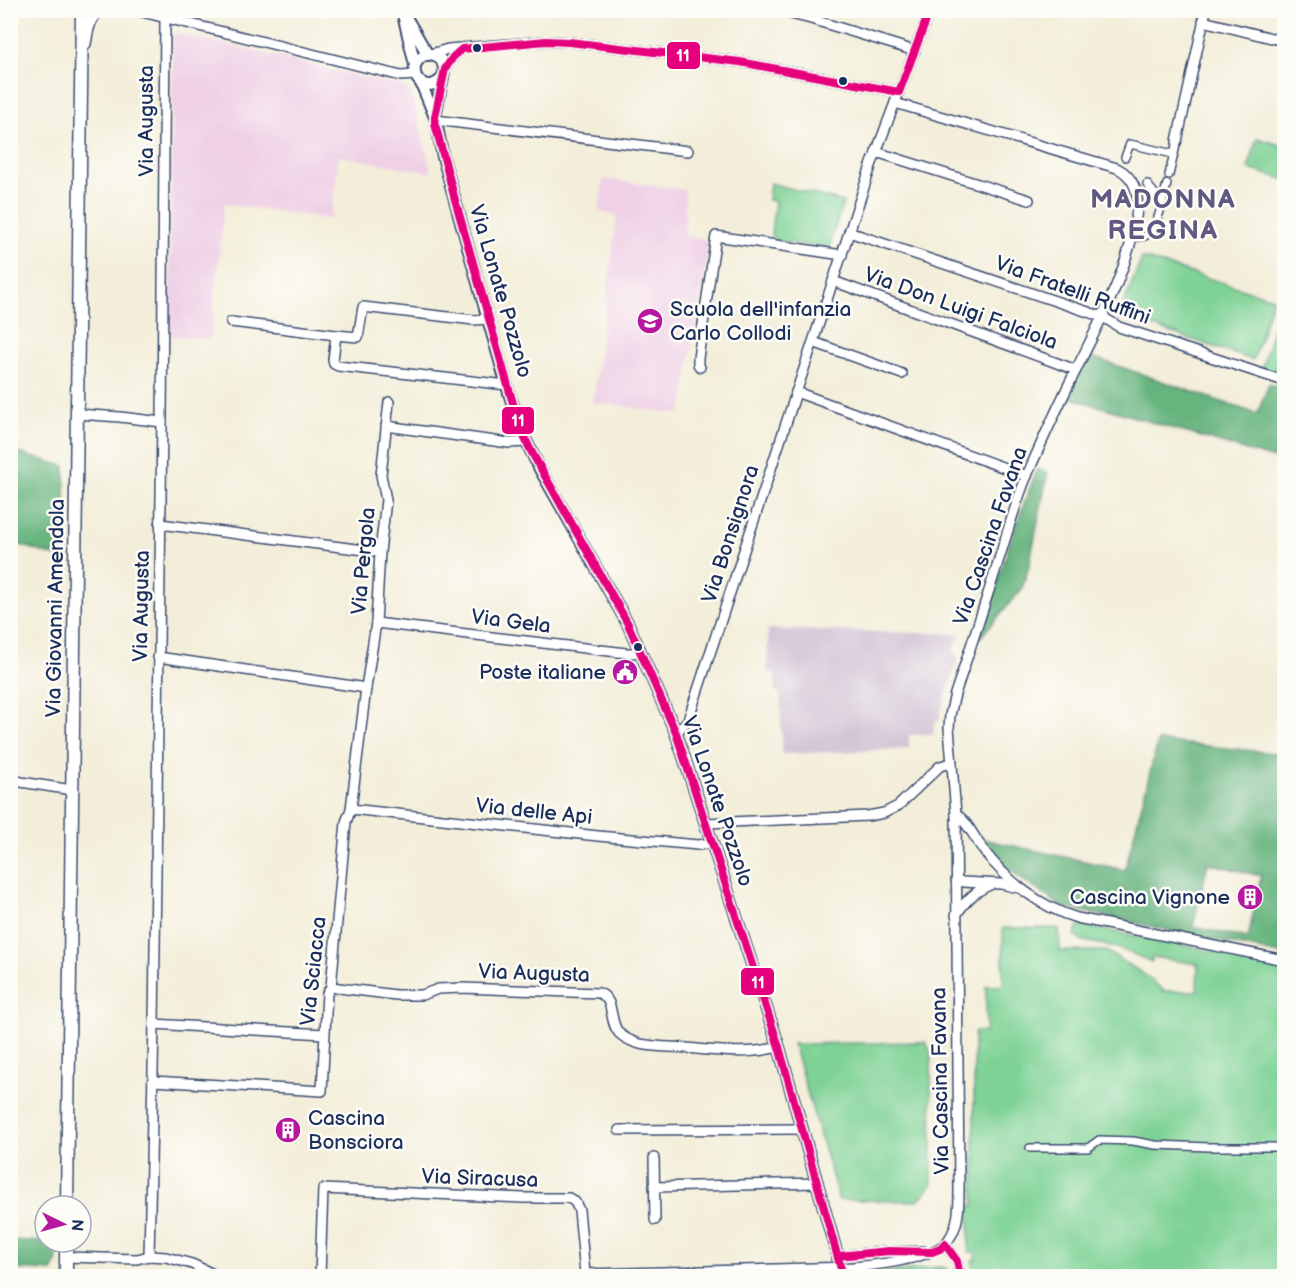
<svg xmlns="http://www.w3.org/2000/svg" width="1295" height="1287" font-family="'Balsamiq Sans',sans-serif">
<rect width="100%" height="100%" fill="#fdfcf7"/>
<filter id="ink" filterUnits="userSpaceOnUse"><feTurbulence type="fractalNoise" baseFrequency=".0167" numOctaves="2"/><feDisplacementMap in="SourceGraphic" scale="12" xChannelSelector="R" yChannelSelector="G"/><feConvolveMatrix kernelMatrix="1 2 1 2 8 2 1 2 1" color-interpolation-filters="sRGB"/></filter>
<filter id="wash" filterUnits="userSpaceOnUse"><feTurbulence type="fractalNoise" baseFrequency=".008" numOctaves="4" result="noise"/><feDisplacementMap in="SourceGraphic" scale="24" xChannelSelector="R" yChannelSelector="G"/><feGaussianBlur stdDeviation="1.35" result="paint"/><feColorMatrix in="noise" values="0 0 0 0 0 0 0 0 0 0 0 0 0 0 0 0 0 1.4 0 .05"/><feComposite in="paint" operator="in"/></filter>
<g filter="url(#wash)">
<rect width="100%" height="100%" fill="#f3eed9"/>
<g fill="#efd0e6">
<path d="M 173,32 L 406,87 L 411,92 L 432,173 L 339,156 L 331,219 L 224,204 L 211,339 L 169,336 Z"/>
<path d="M 603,179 L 685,190 L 685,236 L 709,240 L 682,411 L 676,414 L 593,402 L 617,215 L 599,212 Z"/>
</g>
<path fill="#cdbed2" d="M 768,629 L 960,634 L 954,649 L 954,652 L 959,657 L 940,714 L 940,720 L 934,724 L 934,734 L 909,735 L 909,749 L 782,754 L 780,692 L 775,692 L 775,673 L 767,673 Z"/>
<g fill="#7ed295" stroke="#4c807a" stroke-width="1.5">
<path d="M 1257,138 L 1284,146 L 1284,179 L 1248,169 Z"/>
<path d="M 770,183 L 843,202 L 829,248 L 775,241 L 771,234 L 775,201 L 768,200 Z"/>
<path d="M 1142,258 L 1273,298 L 1253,360 L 1119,315 Z"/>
<path d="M 1284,292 L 1284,378 L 1261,371 Z"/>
<path d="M 1081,925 L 1284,965 L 1284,1276 L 974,1276 L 974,1274 L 972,1274 L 972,1260 L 976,1260 L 976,1252 L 969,1252 L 969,1206 L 974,1205 L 974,1032 L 986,1032 L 986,986 L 1003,986 L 1003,928 L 1059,928 L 1060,951 L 1106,951 L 1141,972 L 1162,989 L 1162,991 L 1197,991 L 1198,964 L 1152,957 L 1152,962 L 1118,948 L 1080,940 L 1075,936 L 1077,927 Z"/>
<path d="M 925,1042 L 927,1044 L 931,1053 L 932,1185 L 918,1201 L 839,1200 L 793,1044 Z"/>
<path d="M 938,1267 L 946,1268 L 953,1276 L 859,1276 L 862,1275 Z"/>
</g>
<g fill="#66b47e" stroke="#40726e" stroke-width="1.5" fill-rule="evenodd">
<path d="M 1089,356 L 1257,414 L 1269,384 L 1284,389 L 1284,462 L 1068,397 Z"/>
<path d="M 11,451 L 65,466 L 66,560 L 11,542 Z"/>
<path d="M 1037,469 L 1048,472 L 1029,566 L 1022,589 L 979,639 L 1012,536 Z"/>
<path d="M 1158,741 L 1284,754 L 1284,955 L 1062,907 L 1003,866 L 982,839 L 1125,870 ZM 1208,863 L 1261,876 L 1248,938 L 1193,927 Z"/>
<path d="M 10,1240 L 54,1242 C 59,1250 58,1263 52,1271 L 11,1269 Z"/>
</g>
</g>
<g filter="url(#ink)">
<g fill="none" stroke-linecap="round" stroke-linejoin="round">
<defs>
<g id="pedestrian">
<path d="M 1125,157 L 1130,144 L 1173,154"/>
<path d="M 1169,175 L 1177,141"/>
<path d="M 1147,184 L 1162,203"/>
<path d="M 1137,237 L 1145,236 C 1160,225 1162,201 1167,184"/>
<path d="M 1030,1148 L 1088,1148 L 1099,1140 L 1133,1141 L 1155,1145 L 1210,1147 L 1284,1147"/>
</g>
<g id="minor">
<path d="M 134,10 L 401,76 L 415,75"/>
<path d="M 774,10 L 811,19 L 915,51"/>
<path d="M 165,18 L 162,422 L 154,1024 L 324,1034"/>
<path d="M 1203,21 L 1284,41"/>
<path d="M 86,44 C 88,31 90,18 101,10"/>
<path d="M 431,54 L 448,49 L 546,41 L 569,42 L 740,62 L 899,92"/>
<path d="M 445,69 L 453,57 L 462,49"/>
<path d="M 435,120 L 688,151"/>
<path d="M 1177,141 L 1206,10"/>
<path d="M 876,152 L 1029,200"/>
<path d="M 849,232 L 1103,317 L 1119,327 L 1284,381"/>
<path d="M 833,281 L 1076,370"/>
<path d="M 231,322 L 336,335 L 333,360 L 334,364 L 338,366 L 507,385"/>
<path d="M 336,335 L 358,337 L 363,307 L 474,320 L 488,319"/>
<path d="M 813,342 L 902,374"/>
<path d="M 700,367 L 698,364 L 698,358 L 716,236 L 842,255"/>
<path d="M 796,392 L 1027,476"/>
<path d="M 77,414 L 120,417 L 162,422"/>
<path d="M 386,426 L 509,443 L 526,442"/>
<path d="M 160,524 L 380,552"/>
<path d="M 376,623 L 626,653 L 633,653 L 640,649"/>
<path d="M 158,657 L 366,688"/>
<path d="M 676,733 L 688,720 L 871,166 L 930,10"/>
<path d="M 10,778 L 21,782 L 72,790"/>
<path d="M 351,809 L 598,836 L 698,845 L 713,843"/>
<path d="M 956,814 C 968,822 975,839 984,851 C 1007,881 1040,907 1077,918 L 1284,960"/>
<path d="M 706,823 L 868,816 L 884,813 L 898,806 L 940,766 L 952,763"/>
<path d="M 956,880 L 963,882 L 1001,884 L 1019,888"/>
<path d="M 956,915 C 966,900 975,891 992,884"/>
<path d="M 331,987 L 396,995 L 422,995 L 438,989 L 462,988 L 599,993 C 616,1000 608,1021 619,1033 C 624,1038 633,1042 640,1044 C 655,1047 671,1047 686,1048 C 718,1051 748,1055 779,1047"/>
<path d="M 153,1081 L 322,1091 L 327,993 L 331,987 L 346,822 L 351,809 L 366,688 L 376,623 L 380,552 L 386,500 L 381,475 L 389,402"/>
<path d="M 619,1130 L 803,1129"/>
<path d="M 654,1158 L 655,1220"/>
<path d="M 654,1187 L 818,1183"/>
<path d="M 945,1244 L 957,1261 L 960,1276"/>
<path d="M 149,1256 L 154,1024"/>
<path d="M 838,1256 L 889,1251 L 924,1251"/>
<path d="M 66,1257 L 137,1259 L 149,1256 L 166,1257 L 192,1264 L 217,1276"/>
<path d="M 320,1276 L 323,1189 L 523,1198 L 569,1198 L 575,1202 L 579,1210 L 585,1274 L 853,1267 C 876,1265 936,1259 949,1239 C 959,1225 959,1206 959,1190 L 956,814 L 949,728 L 950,715 L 955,694 C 970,649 985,604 999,559 C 1008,531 1016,501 1028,473 C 1043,439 1059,404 1076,370 C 1101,319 1130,267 1137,210 C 1139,192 1133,176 1117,168 L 895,103"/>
</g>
<g id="tertiary">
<path d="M 402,10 L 415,65 C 412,84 431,92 443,77"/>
<path d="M 407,19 L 428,55"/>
<path d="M 415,65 C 424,47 445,53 444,72 L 435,117"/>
<path d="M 421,83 L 435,117 L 443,157 L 488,319 L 510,396 L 524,437 L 540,469 L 628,624 L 676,733 L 779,1047 L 843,1276"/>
</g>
<g id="secondary">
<path d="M 67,1206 L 82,10"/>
<path d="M 66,1276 L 66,1242"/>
</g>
</defs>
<use href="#pedestrian" stroke="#3b4c70" stroke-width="10"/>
<use href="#minor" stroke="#3b4c70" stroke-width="12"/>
<use href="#tertiary" stroke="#3b4c70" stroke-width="14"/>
<use href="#secondary" stroke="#3b4c70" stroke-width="15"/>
<use href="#pedestrian" stroke="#fff" stroke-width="7"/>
<use href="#minor" stroke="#fff" stroke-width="9"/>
<use href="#tertiary" stroke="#fff" stroke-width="10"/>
<use href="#secondary" stroke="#fff" stroke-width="12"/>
<defs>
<g id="bus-1">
<path d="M 838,1256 L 889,1251 L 932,1252 L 940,1249 L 945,1244 L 957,1261 L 960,1276"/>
<path d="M 843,1276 L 779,1047 L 676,733 L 628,624 L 531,451 L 520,428 L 454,196 L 435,124 L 435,117 L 445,69 L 453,57 L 462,49 L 546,41 L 569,42 L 740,62 L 899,92 L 930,10"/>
</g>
</defs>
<use href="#bus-1" stroke="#fdfcf7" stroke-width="12"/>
<use href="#bus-1" stroke="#e5007d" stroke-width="8"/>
</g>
</g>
<defs>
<symbol id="school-disc" viewBox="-11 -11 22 22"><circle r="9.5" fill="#b5179e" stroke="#fdfcf7"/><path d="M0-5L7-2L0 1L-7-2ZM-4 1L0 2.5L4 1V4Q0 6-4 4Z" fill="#fff"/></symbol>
<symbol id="civic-disc" viewBox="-11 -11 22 22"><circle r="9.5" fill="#b5179e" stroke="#fdfcf7"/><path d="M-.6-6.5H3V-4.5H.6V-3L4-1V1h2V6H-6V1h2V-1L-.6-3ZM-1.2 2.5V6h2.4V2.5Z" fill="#fff"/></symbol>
<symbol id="building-disc" viewBox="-11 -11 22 22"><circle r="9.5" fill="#b5179e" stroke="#fdfcf7"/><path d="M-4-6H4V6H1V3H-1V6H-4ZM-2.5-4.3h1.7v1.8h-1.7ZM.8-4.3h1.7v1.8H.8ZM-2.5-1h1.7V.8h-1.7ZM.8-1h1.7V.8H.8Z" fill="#fff"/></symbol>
</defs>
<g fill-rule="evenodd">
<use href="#school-disc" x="635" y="306" width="30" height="30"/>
<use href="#civic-disc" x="610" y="657" width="30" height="30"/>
<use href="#building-disc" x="1235" y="882" width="30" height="30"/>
<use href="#building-disc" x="273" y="1115" width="30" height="30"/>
</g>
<g fill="#1b2f5e" stroke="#fdfcf7" stroke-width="2">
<circle cx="477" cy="48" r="5"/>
<circle cx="843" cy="81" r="5"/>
<circle cx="638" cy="647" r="5"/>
</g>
<g text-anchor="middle" stroke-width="5" stroke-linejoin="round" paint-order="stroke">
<g font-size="21" fill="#1b2f5e" stroke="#fdfcf7">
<text transform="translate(146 121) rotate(-90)" y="7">Via Augusta</text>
<text transform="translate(1073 290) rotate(20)" y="7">Via Fratelli Ruffini</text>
<text transform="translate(501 291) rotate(74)" y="7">Via Lonate Pozzolo</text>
<text transform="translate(961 308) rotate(20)" y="7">Via Don Luigi Falciola</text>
<text transform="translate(730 534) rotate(-72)" y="7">Via Bonsignora</text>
<text transform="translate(990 536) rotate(-71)" y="7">Via Cascina Favana</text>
<text transform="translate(363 561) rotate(-85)" y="7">Via Pergola</text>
<text transform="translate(141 606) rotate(-89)" y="7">Via Augusta</text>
<text transform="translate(55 608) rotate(-89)" y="7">Via Giovanni Amendola</text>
<text transform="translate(511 621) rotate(7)" y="7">Via Gela</text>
<text transform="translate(718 801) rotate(71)" y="7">Via Lonate Pozzolo</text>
<text transform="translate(534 811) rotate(6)" y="7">Via delle Api</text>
<text transform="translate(313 971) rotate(-84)" y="7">Via Sciacca</text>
<text transform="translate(534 973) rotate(2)" y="7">Via Augusta</text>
<text transform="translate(940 1081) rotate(-91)" y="7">Via Cascina Favana</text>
<text transform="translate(480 1178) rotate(2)" y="7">Via Siracusa</text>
</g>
<g font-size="21" fill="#1b2f5e" stroke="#fdfcf7" text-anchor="start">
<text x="670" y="316">Scuola dell'infanzia<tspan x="670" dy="24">Carlo Collodi</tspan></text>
<text x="606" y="679" text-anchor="end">Poste italiane</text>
<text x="1230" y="904" text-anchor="end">Cascina Vignone</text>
<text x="308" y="1125">Cascina<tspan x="308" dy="24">Bonsciora</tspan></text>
</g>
<g font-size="27" font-weight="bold" letter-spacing="1.5" fill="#615982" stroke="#fdfcf7">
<text x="1163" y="208">MADONNA<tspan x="1163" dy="31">REGINA</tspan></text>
</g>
</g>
<g stroke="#fdfcf7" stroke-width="2">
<rect x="666" y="41" width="35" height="29" rx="6" fill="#e5007d"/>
<rect x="501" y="406" width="34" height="29" rx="6" fill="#e5007d"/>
<rect x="740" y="967" width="35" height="29" rx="6" fill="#e5007d"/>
</g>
<g font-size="16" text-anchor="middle" font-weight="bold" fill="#fff">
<text x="683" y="61">11</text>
<text x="518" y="426">11</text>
<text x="758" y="988">11</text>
</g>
<rect width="1295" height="1287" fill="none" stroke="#fdfcf7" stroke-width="36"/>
<g transform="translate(63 1224) rotate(95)"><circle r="28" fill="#fdfcf7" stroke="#a3aaba" stroke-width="1.5"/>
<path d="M0-4.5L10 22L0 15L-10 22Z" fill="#b5179e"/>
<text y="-9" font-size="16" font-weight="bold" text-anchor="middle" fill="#1b2f5e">N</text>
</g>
</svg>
